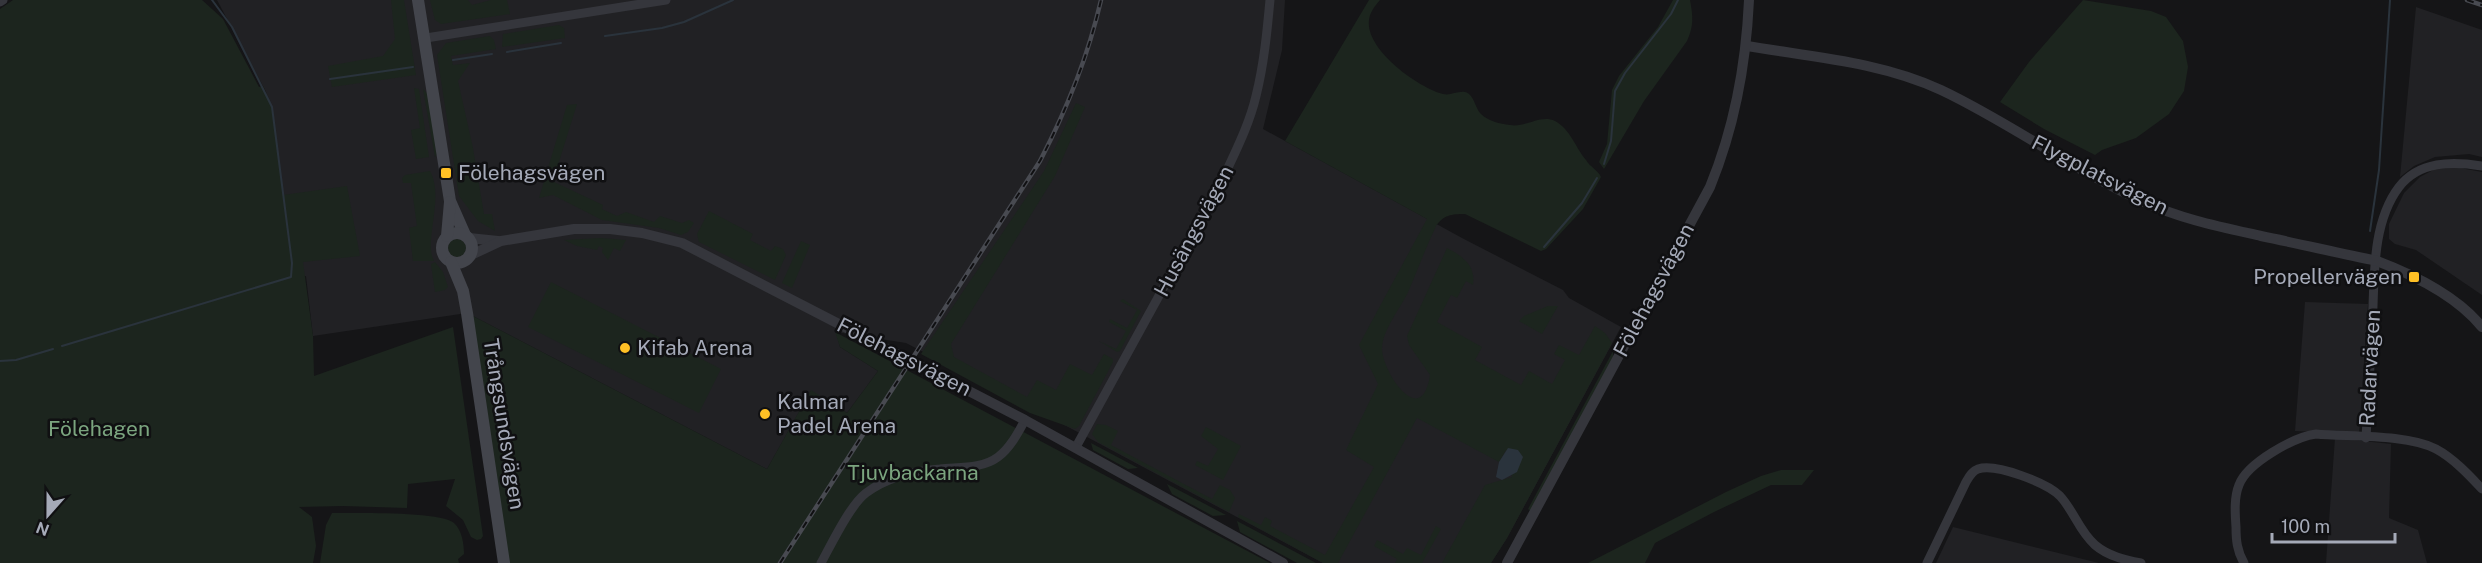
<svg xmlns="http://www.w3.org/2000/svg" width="2482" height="563" font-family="'Public Sans',sans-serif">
<rect width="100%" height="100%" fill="#151517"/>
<g fill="#212124">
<path d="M 217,0 L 1285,0 L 1282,50 L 1263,129 L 1462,238 L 1563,290 L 1569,298 L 1621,327 L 1507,538 L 1491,563 L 1323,563 L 1072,429 L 906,343 L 836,332 L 840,347 L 878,371 L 847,413 L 811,391 L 767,469 L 467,313 L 313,336 L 306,276 L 291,277 L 266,92 Z"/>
<path d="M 2416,7 L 2482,30 L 2482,157 L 2469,154 L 2435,157 L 2414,166 L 2400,177 Z"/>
<path d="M 2455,167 L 2482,172 L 2482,295 L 2416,250 L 2395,244 L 2389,239 L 2389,224 L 2404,193 L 2420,177 L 2435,169 Z"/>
<path d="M 2305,302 L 2368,304 L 2359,434 L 2295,431 Z"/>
<path d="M 2335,438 L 2391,444 L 2389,518 L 2418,530 L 2427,563 L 2326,563 Z"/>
<path d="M 1953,527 L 2099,563 L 1936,563 Z"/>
</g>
<g fill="#1c251e">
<path d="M 13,0 L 202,0 L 223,19 L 259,87 L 263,86 L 272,107 L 283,195 L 347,186 L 360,256 L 303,262 L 313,336 L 314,376 L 453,327 L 483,536 L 481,539 L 477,540 L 471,537 L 463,520 L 446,506 L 455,479 L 408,484 L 407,508 L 343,506 L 299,507 L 312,517 L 316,546 L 313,563 L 0,563 L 0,9 Z"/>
<path d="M 391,0 L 404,0 L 416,75 L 332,87 L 328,66 L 383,56 L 395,39 Z"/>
<path d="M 430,0 L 468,0 L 472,5 L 491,0 L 507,0 L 510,14 L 441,24 L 435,20 Z"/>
<path d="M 1369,0 L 1380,0 C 1375,6 1370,12 1369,20 C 1365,49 1417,87 1443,94 C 1450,96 1457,91 1465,92 C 1474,94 1475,108 1481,114 C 1488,121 1500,124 1510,125 C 1526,128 1540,114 1555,121 C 1571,130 1575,147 1586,160 C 1590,167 1598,170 1601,177 L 1583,209 L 1546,249 L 1541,251 L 1465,214 C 1451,214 1444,215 1436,226 C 1426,247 1418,269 1409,290 C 1401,308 1382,330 1382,349 C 1383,374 1422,430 1430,375 L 1409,345 L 1407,336 L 1447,248 C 1462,256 1476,265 1473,285 L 1466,281 L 1457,298 L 1451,295 L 1437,322 L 1482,347 L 1475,360 L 1521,385 L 1529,371 L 1552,384 L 1565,360 L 1554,354 L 1559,345 L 1579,355 L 1595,326 L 1605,333 L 1612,343 L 1507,538 L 1491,563 L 1442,563 L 1485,485 L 1512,477 L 1506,450 L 1499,462 L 1417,418 L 1338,563 L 1323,563 L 1238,517 L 1239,514 L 1261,525 L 1265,517 L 1272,521 L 1270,526 L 1325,555 L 1374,467 L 1346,450 L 1378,384 L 1359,345 L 1427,219 L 1285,141 Z"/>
<path d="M 1673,0 L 1690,0 C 1693,16 1694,26 1687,41 L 1644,101 L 1604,169 L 1599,162 L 1607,144 L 1612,90 L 1619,76 L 1658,27 Z"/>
<path d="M 2083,0 L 2151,11 L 2166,17 L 2183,41 L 2188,67 L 2184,91 L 2169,114 L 2136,138 L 2102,150 L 2095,155 L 2044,129 L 2000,102 L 2029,62 Z"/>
<path d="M 559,25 L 564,28 L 565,38 L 502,47 L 503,34 Z"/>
<path d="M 490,36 L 494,40 L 496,49 L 451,56 L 453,65 L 470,63 L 458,81 L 473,148 L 484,214 L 492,214 L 495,231 L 478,221 L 459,196 L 437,55 L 446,43 Z"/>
<path d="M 414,88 L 419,89 L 429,157 L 416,159 L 411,130 L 420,128 Z"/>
<path d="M 423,89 L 428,94 L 437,154 L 435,157 Z"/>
<path d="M 1076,103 L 1085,107 L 1055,176 L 951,344 L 954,357 L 1027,397 L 1037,380 L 1056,390 L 1070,364 L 1092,375 L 1104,354 L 1113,359 L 1113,362 L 1079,426 L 1075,429 L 1030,413 L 921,354 L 1044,171 Z"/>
<path d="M 577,104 L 558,165 L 562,167 L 554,182 L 603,205 L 602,209 L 617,216 L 626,212 L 654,222 L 660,216 L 682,223 L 689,220 L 694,223 L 688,232 L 681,235 L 659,228 L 602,220 L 553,195 L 539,198 L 567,105 Z"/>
<path d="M 430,171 C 445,198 423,242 434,261 L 413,261 L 409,228 L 417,226 L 411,183 L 403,183 L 402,178 L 405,175 Z"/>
<path d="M 709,211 L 753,234 L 750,240 L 771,251 L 775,246 L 783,249 L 786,255 L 775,280 L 699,242 L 697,234 Z"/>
<path d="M 601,238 L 626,240 L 620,251 L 614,248 L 608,260 L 602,252 L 603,248 L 599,246 L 597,250 L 577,246 L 564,240 Z"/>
<circle cx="457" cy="248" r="9"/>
<path d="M 801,241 L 810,245 L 792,288 L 782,283 Z"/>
<path d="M 435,262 L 443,272 L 448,287 L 445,290 L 435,292 L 431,264 Z"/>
<path d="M 551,282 L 721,369 L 699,413 L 528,327 Z"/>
<path d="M 1123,299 L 1141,311 L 1120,351 L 1117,352 L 1099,341 L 1116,349 L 1126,331 L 1109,322 L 1110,319 L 1127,328 L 1137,310 L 1120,301 Z"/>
<path d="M 1548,306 L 1558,306 L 1542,334 L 1519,321 L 1524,316 Z"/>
<path d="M 467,313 L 767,469 L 811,390 L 847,413 L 878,371 L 840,347 L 835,332 L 1270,563 L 504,563 Z"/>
<path d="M 1613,351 L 1613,357 L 1531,511 L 1528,509 Z"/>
<path d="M 1097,424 L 1106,425 L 1118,431 L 1111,445 L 1212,499 L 1220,485 L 1230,490 L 1235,498 L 1229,512 L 1098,442 L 1092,434 Z"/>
<path d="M 1206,427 L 1241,446 L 1223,480 L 1195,465 L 1197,461 L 1208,466 L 1218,449 L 1201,436 Z"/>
<path d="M 1091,443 L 1138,468 L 1128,469 L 1093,450 Z"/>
<path d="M 1781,470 L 1814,470 L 1802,485 L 1771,485 L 1714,512 L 1655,543 L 1645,563 L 1588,563 L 1726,492 L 1761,476 Z"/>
<path d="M 1167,484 L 1226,515 L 1213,516 L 1172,494 Z"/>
<path d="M 332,513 C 354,513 441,511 454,523 C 462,530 464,544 464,554 L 458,559 L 459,563 L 320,563 L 326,525 Z"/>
<path d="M 1237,521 L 1316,563 L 1297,563 L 1240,532 Z"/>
<path d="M 1436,526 L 1441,529 L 1422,563 L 1395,563 L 1397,559 L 1374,546 L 1377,540 L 1403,554 L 1407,548 L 1421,555 Z"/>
</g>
<path fill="#2a333c" d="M 1508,448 L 1518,450 L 1523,457 L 1517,472 L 1502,480 L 1496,477 L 1499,462 Z"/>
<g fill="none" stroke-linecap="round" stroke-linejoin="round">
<g stroke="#2a333c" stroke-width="2">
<path d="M 605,36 L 662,28 L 684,22 L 733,0"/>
<path d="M 507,52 L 561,43"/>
<path d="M 453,60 L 492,54"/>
<path d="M 330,79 L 413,67"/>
<path d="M 1604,164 L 1611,141 L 1615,91 L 1625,73 L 1671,14 L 1678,0"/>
<path d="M 2370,231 L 2379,170 L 2390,0"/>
<path d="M 1544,247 L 1582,203 L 1597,178"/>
<path d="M 62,346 L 291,277 L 292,263 L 272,107 L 232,27 L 212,0"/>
<path d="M 0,361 L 16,360 L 53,349"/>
</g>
<g stroke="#35363c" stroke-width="9">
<path d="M 0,2 L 3,0"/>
<path d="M 426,38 L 666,0"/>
<path d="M 2366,438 C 2368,402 2370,365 2372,329 C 2375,284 2370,225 2399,187 C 2419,161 2452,161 2482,166"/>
<path d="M 1076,447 L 1222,181 C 1234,154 1249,126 1256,96 C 1264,64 1267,32 1270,0"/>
<path d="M 821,563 C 831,545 850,505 866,493 C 887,477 914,471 940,469 C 959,467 982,469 998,457 C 1010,448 1018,433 1025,420"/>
<path d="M 1927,563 L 1966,482 C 1969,477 1972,471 1978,469 C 1996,463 2047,483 2060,496 C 2074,511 2079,531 2095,545 C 2108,556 2125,560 2141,563"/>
<path d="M 2244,563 C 2237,551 2236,540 2236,527 C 2235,513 2234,497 2239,485 C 2247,463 2294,437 2316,434 C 2349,437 2407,434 2436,449 C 2453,458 2469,475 2482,489"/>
</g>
<g stroke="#35363c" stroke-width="10">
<path d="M 1747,46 C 1812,57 1881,62 1941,90 C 2011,123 2073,170 2144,202 C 2181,219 2221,227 2261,236 C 2300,244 2338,253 2377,261 C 2414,275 2456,295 2482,327"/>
<path d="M 469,238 L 498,241"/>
<path d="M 471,255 L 501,241 L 574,229 L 610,229 L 642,233 L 682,243 L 1025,420 L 1283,563"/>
<path d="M 1507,563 L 1710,187 C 1735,126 1746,66 1749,0"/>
</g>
<g stroke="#43454c" stroke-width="12">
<path d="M 418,0 L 450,201 L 465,235"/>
<circle cx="457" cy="248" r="15"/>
<path d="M 447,236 L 450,202"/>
<path d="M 451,262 L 463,291 L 467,313 L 504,563"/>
</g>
<defs>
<g id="rail">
<path d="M 2467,0 L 2482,5"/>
<path d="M 780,563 L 1040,161 C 1067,109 1088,57 1101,0"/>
</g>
</defs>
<use href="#rail" stroke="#484a51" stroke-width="4.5"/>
<use href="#rail" stroke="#101012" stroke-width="2" stroke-dasharray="7" stroke-linecap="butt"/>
</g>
<g fill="#ffc025" stroke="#101012" stroke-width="2">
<rect x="440" y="167" width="12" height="12" rx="3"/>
<rect x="2408" y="271" width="12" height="12" rx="3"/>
<circle cx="625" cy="348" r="6"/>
<circle cx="765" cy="414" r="6"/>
</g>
<g text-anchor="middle" stroke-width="5" stroke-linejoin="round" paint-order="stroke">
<g font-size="21" fill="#a5aab8" stroke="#101012" text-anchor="start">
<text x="458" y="180">Fölehagsvägen</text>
<text x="2402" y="284" text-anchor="end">Propellervägen</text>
<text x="637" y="355">Kifab Arena</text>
<text x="777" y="409">Kalmar<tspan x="777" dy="24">Padel Arena</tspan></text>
</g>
<g font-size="21" fill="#a5aab8" stroke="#101012">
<text transform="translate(2100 175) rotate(27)" y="7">Flygplatsvägen</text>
<text transform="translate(1194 231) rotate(-62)" y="7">Husängsvägen</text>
<text transform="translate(1654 290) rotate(-62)" y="7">Fölehagsvägen</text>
<text transform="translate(904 357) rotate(27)" y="7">Fölehagsvägen</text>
<text transform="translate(2370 368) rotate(-87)" y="7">Radarvägen</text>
<text transform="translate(504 424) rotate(81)" y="7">Trångsundsvägen</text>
</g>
<g font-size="21" fill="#7ba57f" stroke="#101012">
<text x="99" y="436">Fölehagen</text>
<text x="913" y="480">Tjuvbackarna</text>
</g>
</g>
<g transform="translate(48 515) rotate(201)" stroke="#101012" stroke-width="4.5" paint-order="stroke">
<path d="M0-4.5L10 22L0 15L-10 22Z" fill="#a5aab8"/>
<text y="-9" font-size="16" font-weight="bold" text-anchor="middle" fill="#a5aab8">N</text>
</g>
<path d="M2272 533v9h123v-9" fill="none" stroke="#a5aab8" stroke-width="3"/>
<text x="2281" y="533" font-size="18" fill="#a5aab8" stroke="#101012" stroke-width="4.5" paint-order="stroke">100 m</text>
</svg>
